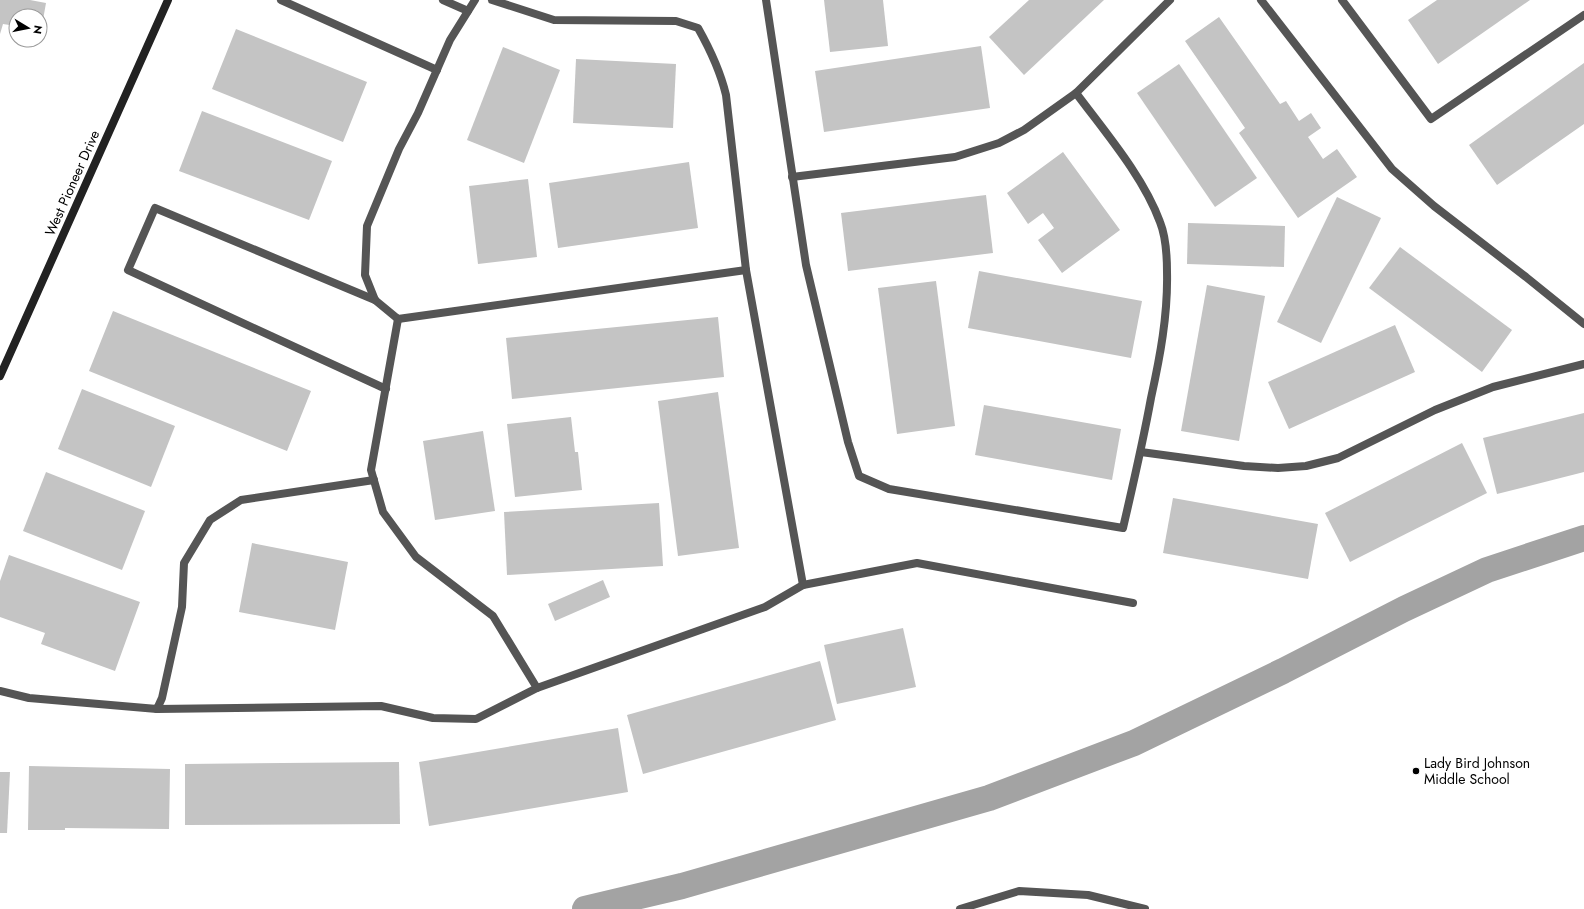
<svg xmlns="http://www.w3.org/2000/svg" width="1584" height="909" font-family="Jost,sans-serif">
<rect width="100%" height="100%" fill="#fff"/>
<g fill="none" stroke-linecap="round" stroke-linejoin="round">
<path stroke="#a3a3a3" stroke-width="26" d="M 585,909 L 682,886 L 989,798 L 1134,743 L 1283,671 L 1404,609 L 1487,570 L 1584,538"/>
</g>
<g fill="#c4c4c4">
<path d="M 0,0 L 30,0 L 46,3 L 41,31 L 40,16 L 16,16 L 16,26 L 3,24 L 0,34 Z"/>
<path d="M 824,0 L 883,0 L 888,46 L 830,52 Z"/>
<path d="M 1029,0 L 1104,0 L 1024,75 L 989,37 Z"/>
<path d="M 1437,0 L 1530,0 L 1438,64 L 1408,20 Z"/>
<path d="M 1219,17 L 1280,104 L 1286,101 L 1299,121 L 1311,113 L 1321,128 L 1308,137 L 1323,159 L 1337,149 L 1357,177 L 1298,218 L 1239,133 L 1245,128 L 1185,41 Z"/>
<path d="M 236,29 L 367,82 L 343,142 L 212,89 Z"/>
<path d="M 981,46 L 990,108 L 824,132 L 815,71 Z"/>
<path d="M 503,47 L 560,70 L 524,163 L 467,140 Z"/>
<path d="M 576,59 L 676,64 L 673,128 L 573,123 Z"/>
<path d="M 1584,63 L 1584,124 L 1497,185 L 1469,145 Z"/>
<path d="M 1179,64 L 1257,178 L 1215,207 L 1137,93 Z"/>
<path d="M 202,111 L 332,161 L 309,220 L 179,171 Z"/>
<path d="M 1063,152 L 1120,230 L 1062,273 L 1038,240 L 1054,228 L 1043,213 L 1028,224 L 1007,193 Z"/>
<path d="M 689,162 L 698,228 L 558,248 L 549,183 Z"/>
<path d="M 528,179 L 537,257 L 478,264 L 469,186 Z"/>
<path d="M 986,195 L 993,253 L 848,271 L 841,213 Z"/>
<path d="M 1337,197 L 1381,218 L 1321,343 L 1277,322 Z"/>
<path d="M 1188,223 L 1285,226 L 1284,267 L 1187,264 Z"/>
<path d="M 1400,247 L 1512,330 L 1482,372 L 1369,288 Z"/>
<path d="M 979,271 L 1142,301 L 1131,358 L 968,328 Z"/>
<path d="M 936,281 L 955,426 L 897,434 L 878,288 Z"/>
<path d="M 1207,285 L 1265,296 L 1239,441 L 1181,431 Z"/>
<path d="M 113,311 L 311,391 L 287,451 L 89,371 Z"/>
<path d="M 718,317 L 724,377 L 512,399 L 506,338 Z"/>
<path d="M 1395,325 L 1415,372 L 1289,429 L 1268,382 Z"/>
<path d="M 82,389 L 175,426 L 151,487 L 58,449 Z"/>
<path d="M 718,392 L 739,548 L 678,556 L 658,401 Z"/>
<path d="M 984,405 L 1121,429 L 1112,480 L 975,455 Z"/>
<path d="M 1584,413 L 1584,472 L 1497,494 L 1483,438 Z"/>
<path d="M 571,417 L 575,452 L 578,452 L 582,490 L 515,497 L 507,424 Z"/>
<path d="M 483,431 L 495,511 L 435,520 L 423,441 Z"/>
<path d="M 1462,443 L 1487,493 L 1350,562 L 1325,513 Z"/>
<path d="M 46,472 L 145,511 L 122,570 L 23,531 Z"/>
<path d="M 1173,498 L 1318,524 L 1308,579 L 1163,553 Z"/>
<path d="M 659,503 L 663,566 L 507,575 L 504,512 Z"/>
<path d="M 252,543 L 348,562 L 335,630 L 239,612 Z"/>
<path d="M 9,555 L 140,602 L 115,671 L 41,644 L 45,633 L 0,617 L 0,581 Z"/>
<path d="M 603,580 L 610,597 L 555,621 L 548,604 Z"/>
<path d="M 903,628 L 916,687 L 837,704 L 824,645 Z"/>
<path d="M 820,661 L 836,720 L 643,774 L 627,715 Z"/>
<path d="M 618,728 L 628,792 L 429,826 L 419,762 Z"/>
<path d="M 399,762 L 400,824 L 185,825 L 185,764 Z"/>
<path d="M 29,766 L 170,769 L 169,829 L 65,828 L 65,830 L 28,830 Z"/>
<path d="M 0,772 L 10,772 L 7,833 L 0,833 Z"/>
</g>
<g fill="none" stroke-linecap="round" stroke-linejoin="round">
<g stroke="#555" stroke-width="8">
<path d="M 281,0 L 437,70"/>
<path d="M 443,0 L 468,11"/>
<path d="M 475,0 L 450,40 L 418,113 L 399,149 L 367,226 L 365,275 L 375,300 L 398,319 L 746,270"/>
<path d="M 492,0 L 554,20 L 676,21 L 698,28 C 711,51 720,70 726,95 L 746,270 L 803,585"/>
<path d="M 766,0 L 806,265 L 848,442 L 859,476 L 889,489 L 1123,528 C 1133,485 1143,442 1151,398 C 1160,357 1168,315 1167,272 C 1167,256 1166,237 1160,222 C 1143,176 1105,132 1076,93"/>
<path d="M 1261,0 L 1392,169 L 1434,206 L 1526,277 L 1584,324"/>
<path d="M 1342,0 L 1431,119 L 1584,15"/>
<path d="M 792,177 L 955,157 L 999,143 L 1024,130 L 1076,93 L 1170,0"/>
<path d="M 375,300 L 155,208 L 128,270 L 386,389"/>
<path d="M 398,319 L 371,470 L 383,512 L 416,557 L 493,616 L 537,688 L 765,607 L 803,585 L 917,563 L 1133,603"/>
<path d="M 1141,452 L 1244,466 L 1278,468 L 1306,466 L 1338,458 L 1435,410 L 1493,387 L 1584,364"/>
<path d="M 0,691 L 29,698 L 157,709 L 162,698 L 182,607 L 184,563 L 210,520 L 241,500 L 374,480"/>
<path d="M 157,709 L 381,706 L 433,718 L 476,719 L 537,688"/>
<path d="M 960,909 L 1019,891 L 1088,895 L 1145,909"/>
</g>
<path stroke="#222" stroke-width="8" d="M 0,376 L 168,0"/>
</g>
<circle fill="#000" stroke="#fff" stroke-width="1.5" cx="1416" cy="771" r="4"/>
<g text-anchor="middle" stroke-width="3" stroke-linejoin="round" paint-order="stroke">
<g font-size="14" fill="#000" stroke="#fff">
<text transform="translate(72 183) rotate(-66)" y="5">West Pioneer Drive</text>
</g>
<g font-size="14" fill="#000" stroke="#fff" text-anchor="start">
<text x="1424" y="768">Lady Bird Johnson<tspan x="1424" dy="16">Middle School</tspan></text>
</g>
</g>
<g transform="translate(28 28) rotate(100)"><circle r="19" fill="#ffffff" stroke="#999999"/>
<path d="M0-3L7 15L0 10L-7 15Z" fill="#000000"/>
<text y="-6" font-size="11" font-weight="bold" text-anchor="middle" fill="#000000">N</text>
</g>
</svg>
